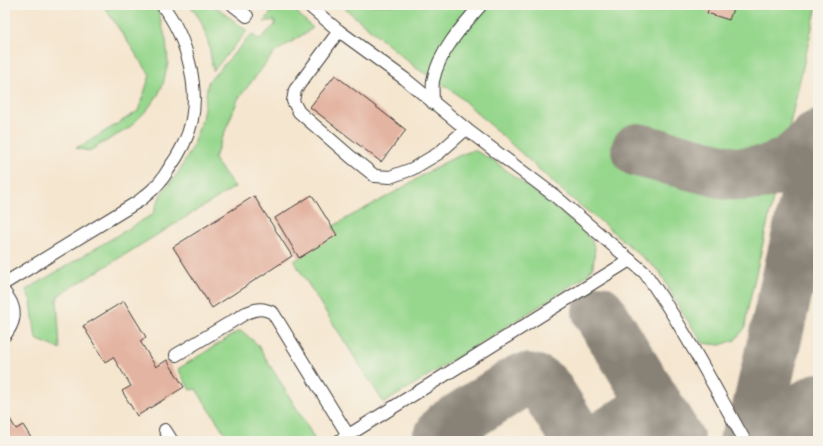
<svg xmlns="http://www.w3.org/2000/svg" width="823" height="446" font-family="'Patrick Hand',sans-serif">
<rect width="100%" height="100%" fill="#f7f3e8"/>
<filter id="ink" filterUnits="userSpaceOnUse"><feTurbulence type="fractalNoise" baseFrequency=".025" numOctaves="2"/><feDisplacementMap in="SourceGraphic" scale="8" xChannelSelector="R" yChannelSelector="G"/><feConvolveMatrix kernelMatrix="1 2 1 2 8 2 1 2 1" color-interpolation-filters="sRGB"/></filter>
<filter id="wash" filterUnits="userSpaceOnUse"><feTurbulence type="fractalNoise" baseFrequency=".012" numOctaves="4" result="noise"/><feDisplacementMap in="SourceGraphic" scale="16" xChannelSelector="R" yChannelSelector="G"/><feGaussianBlur stdDeviation="0.9" result="paint"/><feColorMatrix in="noise" values="0 0 0 0 0 0 0 0 0 0 0 0 0 0 0 0 0 1.4 0 .05"/><feComposite in="paint" operator="in"/></filter>
<g filter="url(#wash)">
<rect width="100%" height="100%" fill="#f5e6cf"/>
<g fill="#96d78d" stroke="#597a54">
<path d="M 103,5 L 152,5 L 158,11 L 166,40 L 168,63 L 163,84 L 158,95 L 146,111 L 129,128 L 89,151 L 76,148 L 86,143 L 138,111 L 150,75 Z"/>
<path d="M 190,5 L 214,5 L 247,31 L 213,71 L 209,45 L 201,21 Z"/>
<path d="M 276,5 L 289,5 L 313,28 L 274,53 L 238,99 L 214,159 L 235,187 L 59,295 L 57,299 L 60,349 L 36,339 L 31,301 L 26,290 L 153,214 L 161,194 L 178,173 L 191,150 L 202,120 L 208,82 L 252,34 L 259,40 L 275,25 L 275,20 L 264,22 Z"/>
<path d="M 341,5 L 817,5 L 747,313 L 745,328 L 735,340 L 720,345 L 703,343 L 678,306 L 660,272 L 600,221 L 566,194 L 452,90 L 416,68 Z"/>
<path d="M 474,150 L 494,161 L 557,209 L 584,232 L 591,240 L 595,248 L 593,267 L 587,275 L 546,302 L 384,403 L 320,303 L 294,261 L 336,235 L 332,227 C 353,214 376,203 397,191 C 422,176 446,159 474,150 Z"/>
<path d="M 239,331 L 243,332 L 257,344 L 306,424 L 314,438 L 312,441 L 230,441 L 196,389 L 190,390 L 178,369 Z"/>
</g>
<g fill="none" stroke-linecap="round" stroke-linejoin="round">
<g stroke="#888176" stroke-width="54">
<path d="M 638,150 L 729,173 L 739,174 L 763,173 L 790,163 L 808,147 L 818,137"/>
<path d="M 599,312 L 678,441"/>
<path d="M 438,441 L 443,432 L 447,427 L 520,381 C 530,379 539,381 546,389 L 579,441"/>
<path d="M 598,441 L 656,405"/>
<path d="M 746,441 L 757,417 L 818,150"/>
<path d="M 748,441 L 818,400"/>
</g>
</g>
<g id="blocks">
<g fill="#e4b4a2">
<path d="M 710,5 L 721,5 L 733,9 L 729,20 L 707,13 Z"/>
<path d="M 335,75 L 406,130 L 381,162 L 310,107 Z"/>
<path d="M 312,195 L 337,235 L 299,258 L 275,218 Z"/>
<path d="M 254,196 L 292,256 L 212,308 L 173,247 Z"/>
<path d="M 124,301 L 146,337 L 140,341 L 156,367 L 167,360 L 184,387 L 137,416 L 122,391 L 131,386 L 113,357 L 105,362 L 83,326 Z"/>
<path d="M 5,411 L 16,429 L 23,425 L 33,441 L 5,441 Z"/>
</g>
</g>
</g>
<g filter="url(#ink)">
<use href="#blocks" fill-opacity="0" stroke="#3d3a37" stroke-width="1"/>
<g fill="none" stroke-linecap="round" stroke-linejoin="round">
<defs>
<g id="lane">
<path d="M 233,5 L 247,16"/>
<path d="M 308,5 L 339,31 L 405,79 L 466,129 L 555,196 L 645,273 C 683,326 713,385 745,441"/>
<path d="M 339,31 L 295,90 L 293,101 L 299,112 L 351,157 L 375,176 L 390,177 L 412,169 L 439,153 L 466,129"/>
<path d="M 433,103 C 433,96 432,88 433,81 C 438,53 463,25 481,5"/>
<path d="M 5,283 L 139,201 C 145,196 152,191 157,185 C 161,181 165,175 168,170 C 193,136 199,107 190,66 C 185,44 176,23 162,5"/>
<path d="M 5,293 C 7,297 11,301 12,305 C 16,315 12,326 5,335"/>
<path d="M 176,355 L 246,313 C 257,309 262,307 273,313 L 348,435"/>
<path d="M 165,430 L 172,441"/>
<path d="M 339,441 L 630,260"/>
</g>
</defs>
<use href="#lane" stroke="#3d3a37" stroke-width="14"/>
<use href="#lane" stroke="#fff" stroke-width="12"/>
</g>
</g>
<rect width="823" height="446" fill="none" stroke="#f7f3e8" stroke-width="20"/>
</svg>
